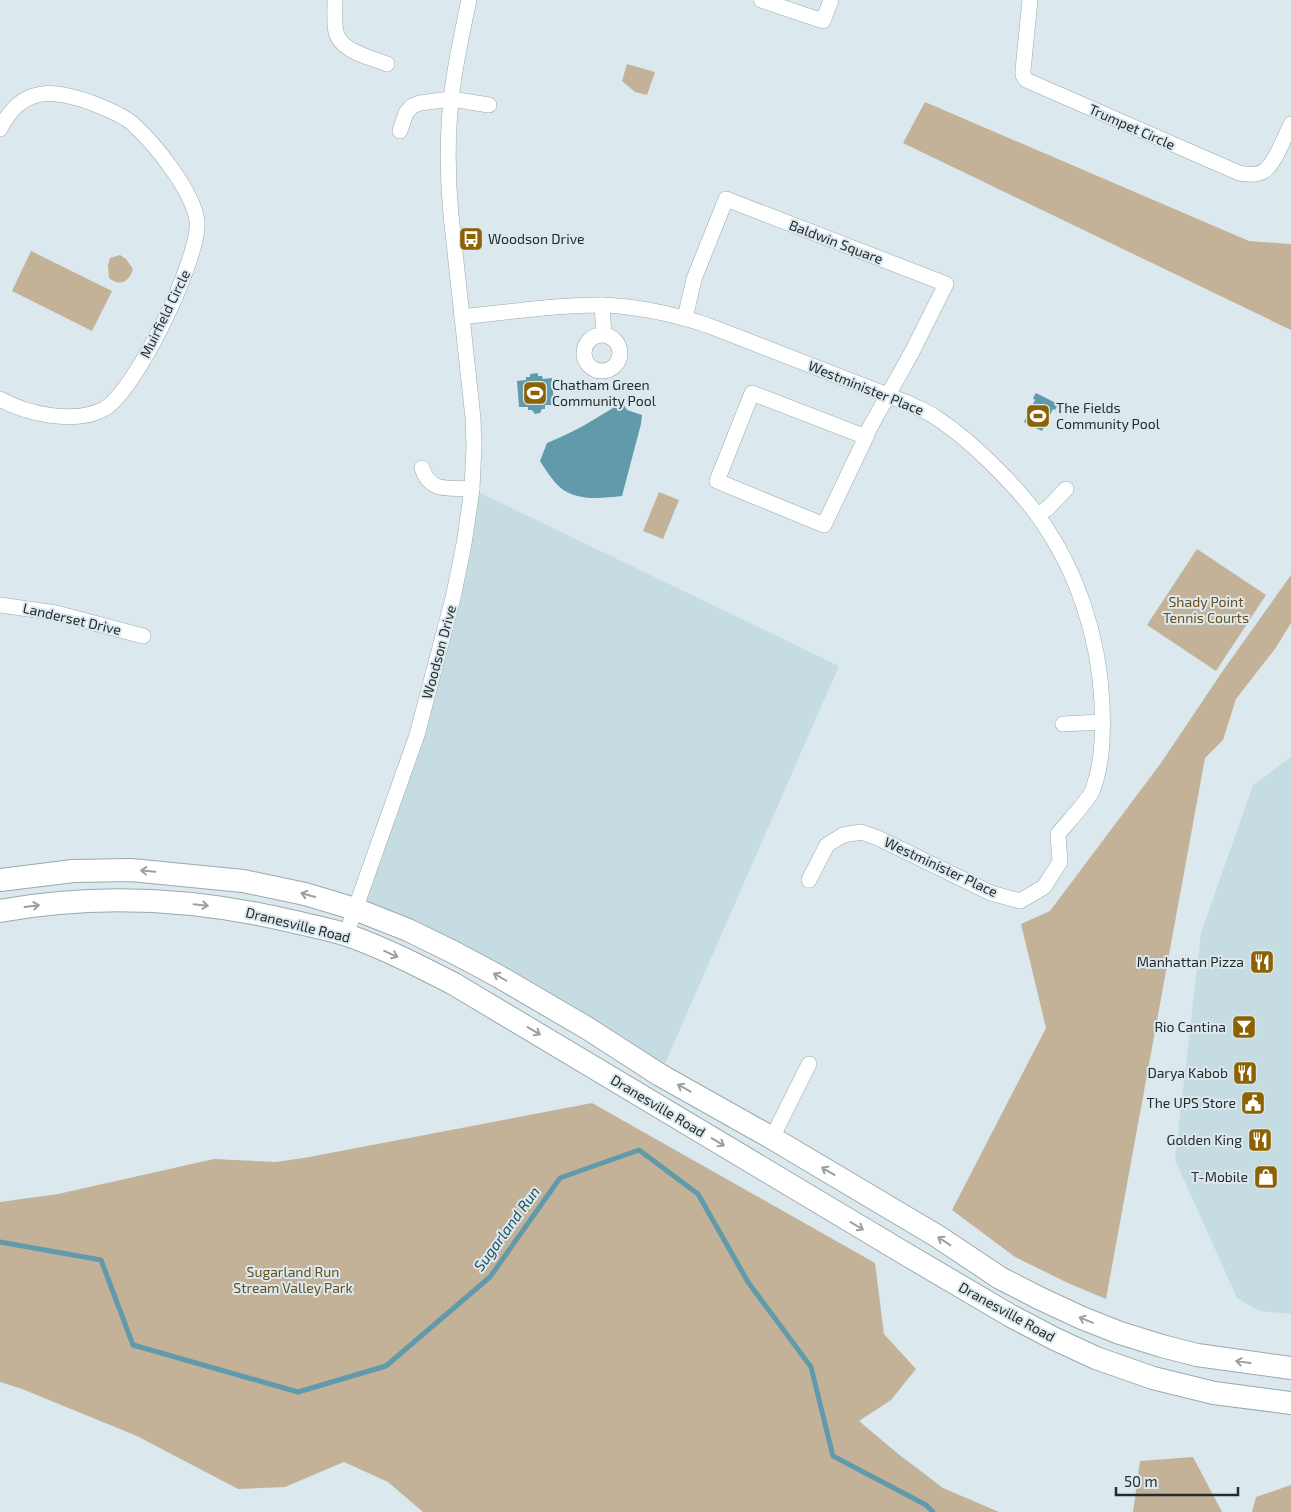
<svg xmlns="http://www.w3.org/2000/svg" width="1291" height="1512" font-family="'Exo 2',sans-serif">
<rect width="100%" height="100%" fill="#dbe9ee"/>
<g fill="#c6dce3">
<path d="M 472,489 L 839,666 L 660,1075 L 355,909 L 404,771 Z"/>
<path d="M 1291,757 L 1291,1314 L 1259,1311 L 1237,1298 L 1175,1160 L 1201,933 L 1253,785 Z"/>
</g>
<g fill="#c3b298">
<path d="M 627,64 L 655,72 L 647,95 L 635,92 L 622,81 Z"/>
<path d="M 925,102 L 1249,241 L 1291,244 L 1291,330 L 903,143 Z"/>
<path d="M 31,251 L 112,291 L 92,331 L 12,291 Z"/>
<path d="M 120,255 L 126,259 L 133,269 C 129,282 120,287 109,278 L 108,265 L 110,258 Z"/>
<path d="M 659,492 L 679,500 L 663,539 L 643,531 Z"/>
<path d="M 1197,549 L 1266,595 L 1216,671 L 1147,625 Z"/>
<path d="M 1291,575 L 1291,623 L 1275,649 L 1236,699 L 1223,740 L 1205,758 L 1106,1299 L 1070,1284 L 1015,1257 L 952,1210 L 1046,1028 L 1021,924 L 1050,911 L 1161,763 L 1222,672 Z"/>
<path d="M 592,1103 L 875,1263 L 884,1334 L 916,1369 L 891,1400 L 859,1421 L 897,1453 L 943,1488 L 999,1512 L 423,1512 L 388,1482 L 344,1462 L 285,1487 L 238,1489 L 137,1436 L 22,1389 L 0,1382 L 0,1202 L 58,1194 L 214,1159 L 275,1162 L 304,1158 Z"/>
<path d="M 1193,1457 L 1222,1512 L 1133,1512 L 1140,1461 Z"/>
<path d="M 1291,1485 L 1291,1512 L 1252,1512 L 1256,1497 Z"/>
</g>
<g fill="#609aab">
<path d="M 538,373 L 538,376 L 542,376 L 543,379 L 552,378 L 554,405 L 545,405 L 545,409 L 542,409 L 540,413 L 535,414 L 532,410 L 528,410 L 528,407 L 519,407 L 517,381 L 526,380 L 526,377 L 530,377 L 530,374 Z"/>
<path d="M 1036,393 L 1058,404 L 1055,410 L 1053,409 L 1042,431 L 1024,422 L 1035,400 L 1033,398 Z"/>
<path d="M 622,402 L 627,410 L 642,415 L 641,424 L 622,496 C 603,498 582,501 565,491 C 556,486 545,469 540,461 L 547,443 C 574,432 598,418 622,402 Z"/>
</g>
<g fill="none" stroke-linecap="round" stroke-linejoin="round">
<path stroke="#609aab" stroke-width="5" d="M 0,1242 L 101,1260 L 133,1345 L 298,1392 L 386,1366 L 490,1277 L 560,1178 L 639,1150 L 698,1194 L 748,1282 L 811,1367 L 833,1456 L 926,1505 L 933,1512"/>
<defs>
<g id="minor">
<path d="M 335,0 C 335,10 334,22 336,32 C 341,52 370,57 387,64"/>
<path d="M 761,0 L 823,21 L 831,0"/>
<path d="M 1030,0 L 1023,70 L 1023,75 L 1026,80 L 1239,173 C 1263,178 1269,170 1279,150 C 1283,141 1287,133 1291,124"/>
<path d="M 0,129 C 22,84 56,89 97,105 C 109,110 123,115 133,124 C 155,144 193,191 197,221 C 201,256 134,396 102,410 C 73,424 27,414 0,399"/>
<path d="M 400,131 L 406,113 L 412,106 L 420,103 L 451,99 L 489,105"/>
<path d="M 602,305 L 604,334"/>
<path d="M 462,317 C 508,312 554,305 601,305 C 636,306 673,314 707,325 L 908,403 C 917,408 927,411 935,417 C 957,431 977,449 996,468 C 1011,483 1026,499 1038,516 C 1077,570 1099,637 1102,703 C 1103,732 1103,762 1093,789 C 1090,799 1066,824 1058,834 L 1060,862 L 1044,887 L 1020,901 L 991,893 L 878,838 L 861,832 L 843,835 L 827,845 L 809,880"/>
<path d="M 685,318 L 694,279 L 726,199 L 946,284 L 912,352 L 869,429 L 866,437 L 824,525 L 717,481 L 752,393 L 866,437"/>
<circle cx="602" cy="353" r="18"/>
<path d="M 422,468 C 430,494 450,487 472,489"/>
<path d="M 1038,515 L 1048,508 L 1066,489"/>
<path d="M 0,605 L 56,613 L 143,636"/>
<path d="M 1063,724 L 1103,722"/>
<path d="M 346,935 L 417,735 L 453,598 L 464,544 L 472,489 L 474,446 L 473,418 L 451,215 C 447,172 447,127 453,84 C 457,56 463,28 469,0"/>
<path d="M 772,1138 L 809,1064"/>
</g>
<g id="primary">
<path d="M 0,880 L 73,871 L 131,870 L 243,881 L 305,894 L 355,909 L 408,930 L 455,953 L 498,976 L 587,1028 L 660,1075 L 772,1138 L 937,1236 L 1000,1278 L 1039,1298 L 1082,1318 L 1120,1333 L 1162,1346 L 1197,1355 L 1291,1368"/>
<path d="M 0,911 C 97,893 199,899 295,922 C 312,926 330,929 347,935 C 384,948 419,966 454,984 L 909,1256 L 1011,1316 L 1055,1339 L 1096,1358 L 1153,1378 L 1214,1393 L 1291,1403"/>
</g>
</defs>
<use href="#minor" stroke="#9ba9ad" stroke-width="16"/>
<use href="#primary" stroke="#9ba9ad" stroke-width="24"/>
<use href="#minor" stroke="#fff" stroke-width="15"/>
<use href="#primary" stroke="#fff" stroke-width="22"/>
</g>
<defs><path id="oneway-shaft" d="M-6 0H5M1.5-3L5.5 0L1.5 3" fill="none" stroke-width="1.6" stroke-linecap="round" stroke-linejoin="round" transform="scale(1.25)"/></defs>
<g stroke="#9da0a0">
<use href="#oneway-shaft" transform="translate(148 871) rotate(-175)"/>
<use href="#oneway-shaft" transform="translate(308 895) rotate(-164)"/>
<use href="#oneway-shaft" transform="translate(201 905) rotate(6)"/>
<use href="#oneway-shaft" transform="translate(32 906) rotate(-7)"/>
<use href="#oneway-shaft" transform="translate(391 954) rotate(24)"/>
<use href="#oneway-shaft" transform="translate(500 977) rotate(-150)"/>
<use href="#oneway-shaft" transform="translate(534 1031) rotate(31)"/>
<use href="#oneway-shaft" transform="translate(684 1088) rotate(-151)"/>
<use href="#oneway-shaft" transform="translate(718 1142) rotate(31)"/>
<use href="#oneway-shaft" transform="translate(828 1171) rotate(-149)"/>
<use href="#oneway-shaft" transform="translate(857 1226) rotate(31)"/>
<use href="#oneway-shaft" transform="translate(944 1241) rotate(-147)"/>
<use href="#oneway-shaft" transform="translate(1086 1320) rotate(-158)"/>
<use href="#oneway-shaft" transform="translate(1243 1362) rotate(-172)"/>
</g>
<defs>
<symbol id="bus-square" viewBox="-11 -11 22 22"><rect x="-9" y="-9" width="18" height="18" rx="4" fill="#8c6205" stroke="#dbe9ee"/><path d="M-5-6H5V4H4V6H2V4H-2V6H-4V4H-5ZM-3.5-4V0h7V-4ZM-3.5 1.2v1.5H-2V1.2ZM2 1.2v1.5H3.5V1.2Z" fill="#fff"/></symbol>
<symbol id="stadium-square" viewBox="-11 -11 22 22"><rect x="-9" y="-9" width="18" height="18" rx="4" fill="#8c6205" stroke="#dbe9ee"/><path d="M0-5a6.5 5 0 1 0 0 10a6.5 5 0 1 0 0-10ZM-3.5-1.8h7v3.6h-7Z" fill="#fff"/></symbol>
<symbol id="restaurant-square" viewBox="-11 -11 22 22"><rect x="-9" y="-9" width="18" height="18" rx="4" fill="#8c6205" stroke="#dbe9ee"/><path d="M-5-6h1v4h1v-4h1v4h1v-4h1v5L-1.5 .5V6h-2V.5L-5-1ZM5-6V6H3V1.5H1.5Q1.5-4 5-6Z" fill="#fff"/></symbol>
<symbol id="bar-square" viewBox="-11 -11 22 22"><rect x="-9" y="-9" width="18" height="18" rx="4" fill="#8c6205" stroke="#dbe9ee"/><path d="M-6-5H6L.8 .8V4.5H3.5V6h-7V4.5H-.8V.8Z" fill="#fff"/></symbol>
<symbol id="civic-square" viewBox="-11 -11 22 22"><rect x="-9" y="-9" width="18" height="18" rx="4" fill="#8c6205" stroke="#dbe9ee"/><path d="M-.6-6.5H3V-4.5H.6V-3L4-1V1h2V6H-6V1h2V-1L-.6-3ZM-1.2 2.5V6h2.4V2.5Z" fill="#fff"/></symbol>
<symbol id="shop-square" viewBox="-11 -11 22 22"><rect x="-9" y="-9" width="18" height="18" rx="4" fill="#8c6205" stroke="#dbe9ee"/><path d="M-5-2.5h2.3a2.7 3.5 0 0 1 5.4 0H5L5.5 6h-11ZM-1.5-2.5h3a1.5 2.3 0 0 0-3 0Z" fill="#fff"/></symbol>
</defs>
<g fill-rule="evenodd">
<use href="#bus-square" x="457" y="225" width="28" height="28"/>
<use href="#stadium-square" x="521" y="379" width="28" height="28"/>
<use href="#stadium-square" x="1024" y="402" width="28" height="28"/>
<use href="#restaurant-square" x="1248" y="948" width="28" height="28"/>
<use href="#bar-square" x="1230" y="1013" width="28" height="28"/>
<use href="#restaurant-square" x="1231" y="1059" width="28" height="28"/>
<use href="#civic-square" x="1239" y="1089" width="28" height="28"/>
<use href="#restaurant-square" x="1246" y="1126" width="28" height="28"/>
<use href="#shop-square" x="1252" y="1163" width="28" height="28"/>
</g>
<g text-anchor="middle" stroke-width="4" stroke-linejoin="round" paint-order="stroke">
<g font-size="14" fill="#262c2d" stroke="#dbe9ee">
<text transform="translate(1132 127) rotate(24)" y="5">Trumpet Circle</text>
<text transform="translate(836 242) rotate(21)" y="5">Baldwin Square</text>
<text transform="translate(165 314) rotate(-64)" y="5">Muirfield Circle</text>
<text transform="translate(866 388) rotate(22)" y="5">Westminister Place</text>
<text transform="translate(72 619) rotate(13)" y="5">Landerset Drive</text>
<text transform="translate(439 652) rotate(-75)" y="5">Woodson Drive</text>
<text transform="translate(941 867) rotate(25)" y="5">Westminister Place</text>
<text transform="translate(298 925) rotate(14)" y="5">Dranesville Road</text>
<text transform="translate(658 1106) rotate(31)" y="5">Dranesville Road</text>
<text transform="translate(1007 1312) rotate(29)" y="5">Dranesville Road</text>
</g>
<g font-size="14" fill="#262c2d" stroke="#dbe9ee" text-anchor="end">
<text x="488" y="244" text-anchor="start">Woodson Drive</text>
<text x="552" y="390" text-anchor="start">Chatham Green<tspan x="552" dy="16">Community Pool</tspan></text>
<text x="1056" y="413" text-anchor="start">The Fields<tspan x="1056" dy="16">Community Pool</tspan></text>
<text x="1244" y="967">Manhattan Pizza</text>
<text x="1226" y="1032">Rio Cantina</text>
<text x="1228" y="1078">Darya Kabob</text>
<text x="1236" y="1108">The UPS Store</text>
<text x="1242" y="1145">Golden King</text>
<text x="1248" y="1182">T-Mobile</text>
</g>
<g font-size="14" fill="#694d1a" stroke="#dbe9ee">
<text x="1206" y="607">Shady Point<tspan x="1206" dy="16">Tennis Courts</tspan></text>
<text x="293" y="1277">Sugarland Run<tspan x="293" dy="16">Stream Valley Park</tspan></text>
</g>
<g font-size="15" font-style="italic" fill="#1f505e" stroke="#dbe9ee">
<text transform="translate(507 1229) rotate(-54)" y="5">Sugarland Run</text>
</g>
</g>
<path d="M1116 1487v8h122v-8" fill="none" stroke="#262c2d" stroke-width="2.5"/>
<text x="1124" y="1487" font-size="15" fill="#262c2d" stroke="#dbe9ee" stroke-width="4" paint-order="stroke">50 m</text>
</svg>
